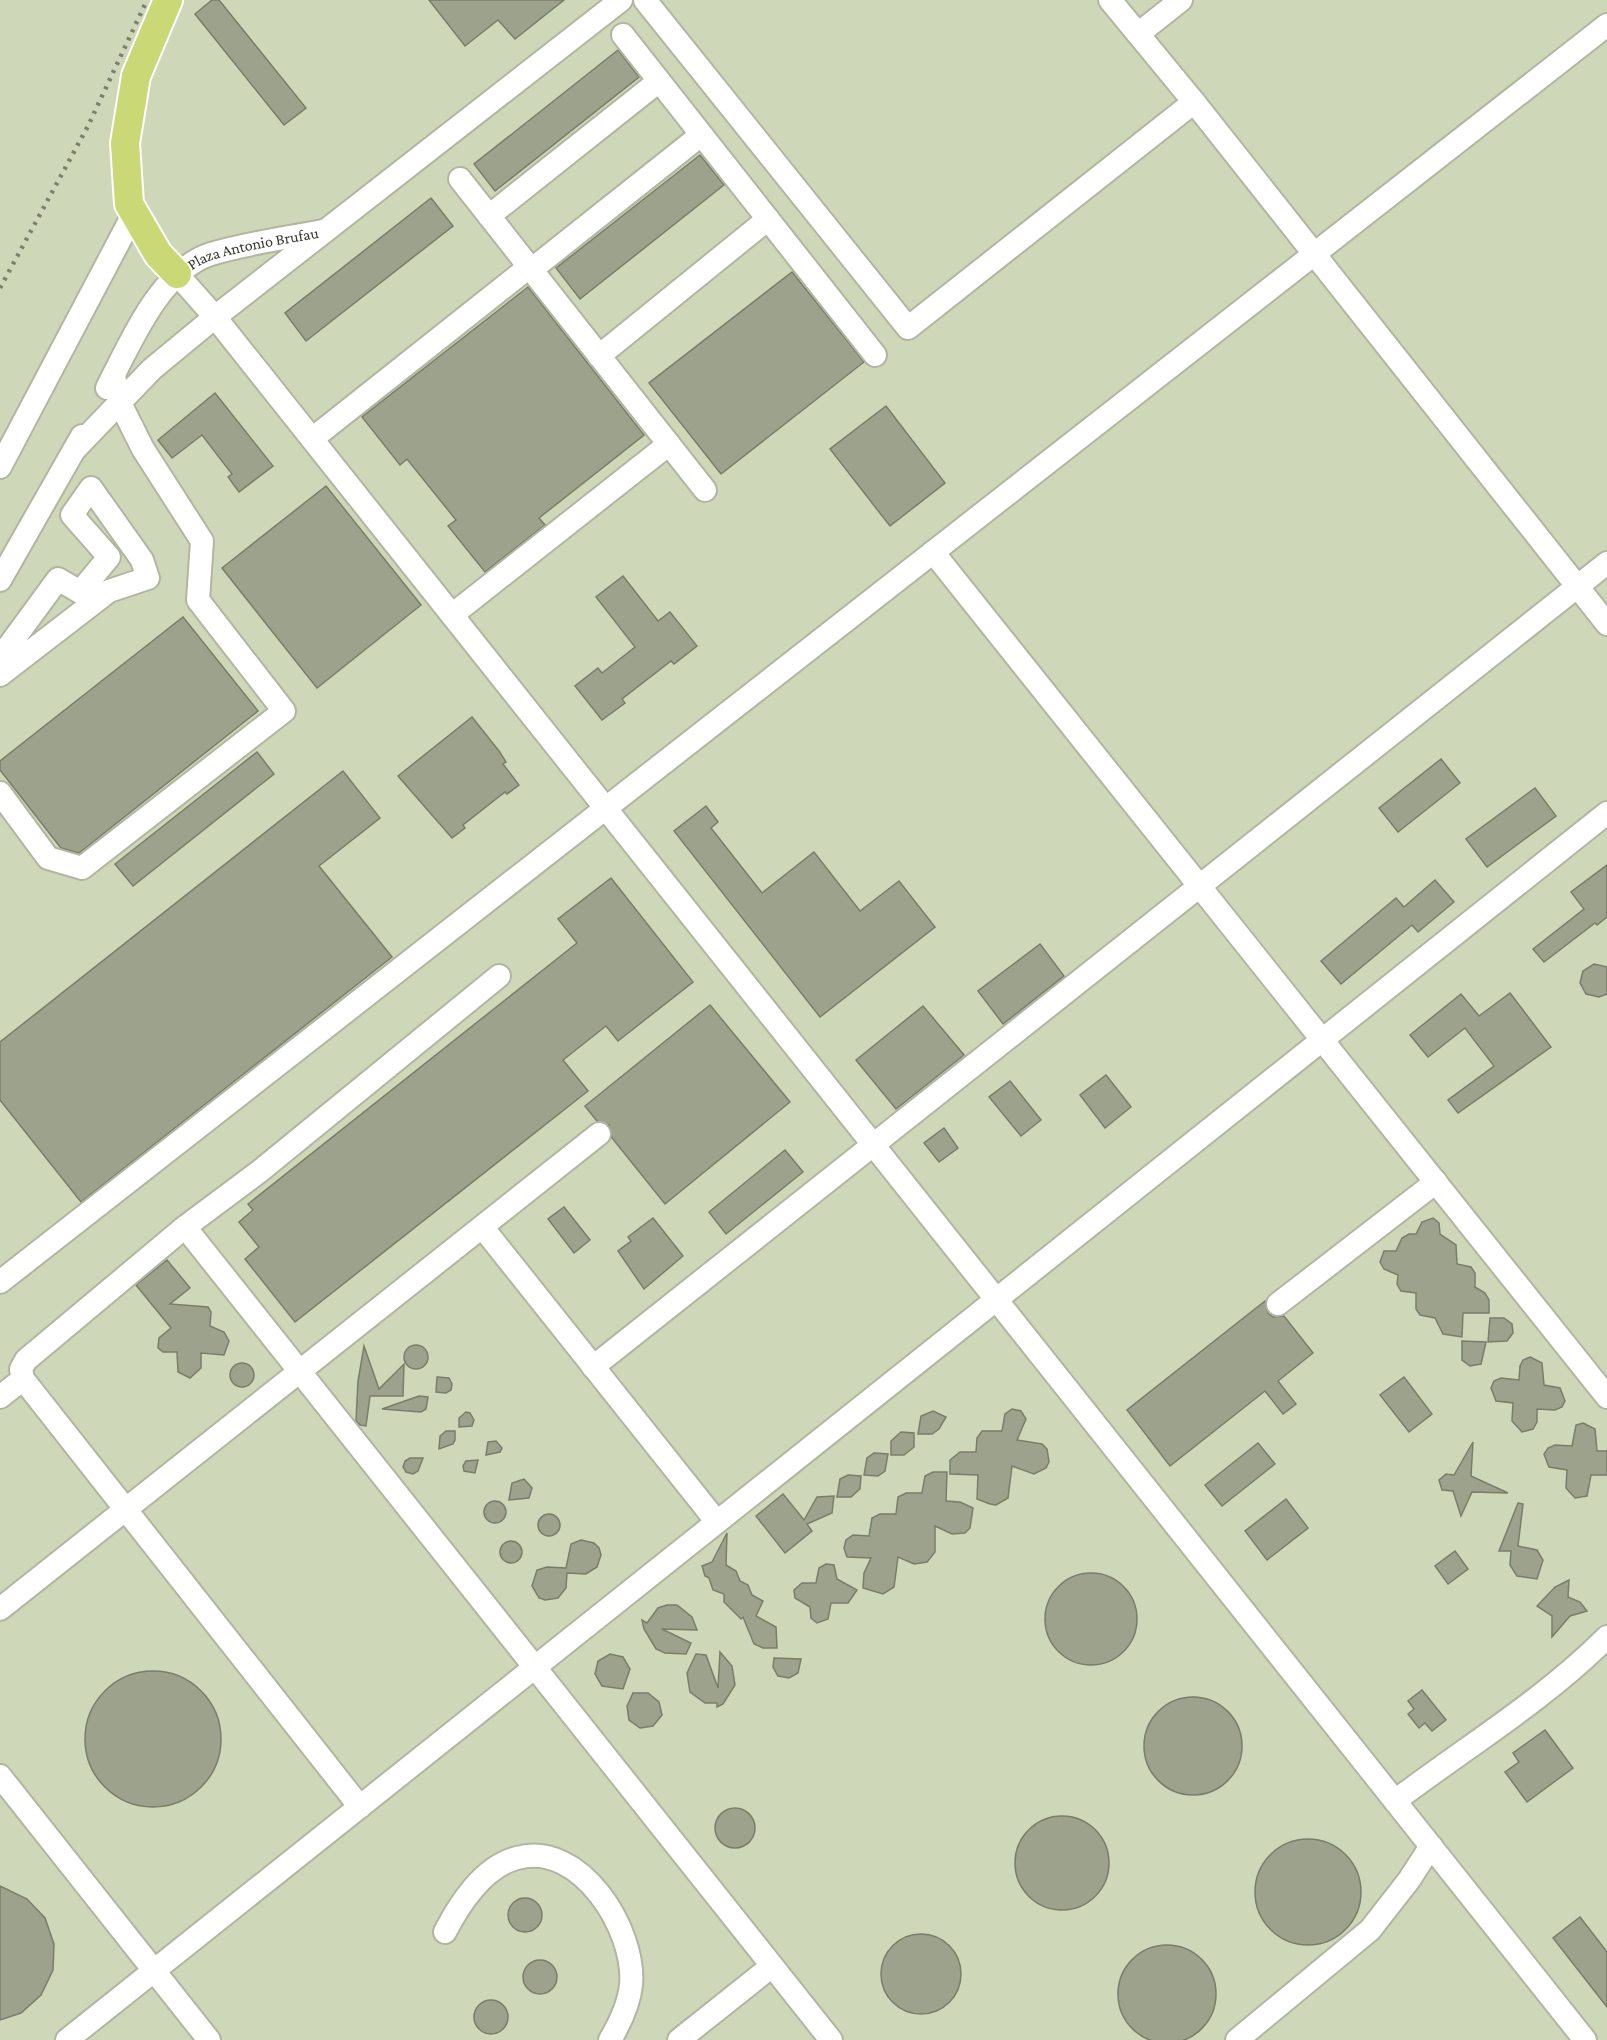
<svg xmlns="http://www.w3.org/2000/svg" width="1607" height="2040" font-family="'Crimson Pro',serif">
<rect width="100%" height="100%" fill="#dce2cb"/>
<rect fill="#cfd7b9" x="0" y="0" width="1607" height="2040"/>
<g fill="#9da28d" stroke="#797e69" stroke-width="1.5">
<path d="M 212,0 L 219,0 L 306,108 L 284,125 L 195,14 Z"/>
<path d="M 429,0 L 564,0 L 515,39 L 498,20 L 465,46 Z"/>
<path d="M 618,50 L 639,77 L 495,191 L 474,164 Z"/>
<path d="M 700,155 L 724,185 L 580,299 L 556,268 Z"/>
<path d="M 431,198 L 453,226 L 306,341 L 285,313 Z"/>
<path d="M 792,272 L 864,362 L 721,474 L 649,383 Z"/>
<path d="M 528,287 L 644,435 L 539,518 L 545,525 L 485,572 L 448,526 L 456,520 L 407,459 L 400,465 L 362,417 Z"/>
<path d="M 215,393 L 273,466 L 239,492 L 228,477 L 232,474 L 202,435 L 172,458 L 158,440 Z"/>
<path d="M 886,406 L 945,483 L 890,526 L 830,449 Z"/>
<path d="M 326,486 L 421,605 L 317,688 L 222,568 Z"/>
<path d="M 623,576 L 658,621 L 670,612 L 697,646 L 674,664 L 671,661 L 622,699 L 625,703 L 602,720 L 575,686 L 598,668 L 602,673 L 635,647 L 596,597 Z"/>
<path d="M 183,617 L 258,711 L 79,853 L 61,848 L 0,770 L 0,761 Z"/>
<path d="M 472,717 L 499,751 L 506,762 L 503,764 L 519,785 L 507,794 L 505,792 L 463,825 L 465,828 L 452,838 L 398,776 Z"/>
<path d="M 257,752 L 274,774 L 133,886 L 115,864 Z"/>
<path d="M 1441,759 L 1460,783 L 1398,832 L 1379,808 Z"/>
<path d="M 343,771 L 380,818 L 319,866 L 392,957 L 81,1202 L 0,1100 L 0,1042 Z"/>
<path d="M 1535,788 L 1556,816 L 1487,867 L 1466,839 Z"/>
<path d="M 706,806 L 718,822 L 711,828 L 762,893 L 814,852 L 860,911 L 899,881 L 935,927 L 820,1017 L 674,831 Z"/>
<path d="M 1607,865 L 1607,917 L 1597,925 L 1595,923 L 1544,962 L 1533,949 L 1584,909 L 1571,892 Z"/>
<path d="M 611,878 L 693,982 L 618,1041 L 606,1026 L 563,1060 L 588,1091 L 295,1322 L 245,1259 L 259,1247 L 239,1222 L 253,1210 L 248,1204 L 577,943 L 558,919 Z"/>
<path d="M 1435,880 L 1454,902 L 1418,932 L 1412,925 L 1341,984 L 1321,961 L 1396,898 L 1404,907 Z"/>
<path d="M 1040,944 L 1064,976 L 1003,1024 L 978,991 Z"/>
<path d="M 1594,964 L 1607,967 L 1607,994 L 1599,997 L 1586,994 L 1580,983 L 1583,971 Z"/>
<path d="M 1510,993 L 1551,1047 L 1458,1113 L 1448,1100 L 1494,1066 L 1465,1028 L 1428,1057 L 1410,1035 L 1461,994 L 1479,1016 Z"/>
<path d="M 710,1005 L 790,1102 L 665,1204 L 612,1138 L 609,1125 L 597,1121 L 585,1106 Z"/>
<path d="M 923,1006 L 964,1055 L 896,1109 L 856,1060 Z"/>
<path d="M 1106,1075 L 1131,1107 L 1105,1128 L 1080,1095 Z"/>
<path d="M 1010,1081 L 1041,1120 L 1021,1136 L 989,1097 Z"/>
<path d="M 944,1128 L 958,1148 L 939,1162 L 924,1143 Z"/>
<path d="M 785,1150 L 803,1172 L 726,1234 L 709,1212 Z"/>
<path d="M 564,1207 L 590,1240 L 574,1253 L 548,1219 Z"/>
<path d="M 653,1218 L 683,1256 L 644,1289 L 618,1251 L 631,1241 L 628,1237 Z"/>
<path d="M 1433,1218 L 1439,1223 L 1440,1234 L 1456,1245 L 1457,1264 L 1471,1267 L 1475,1273 L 1475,1287 L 1485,1293 L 1489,1300 L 1489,1313 L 1463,1313 L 1462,1337 L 1443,1334 L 1435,1318 L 1420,1315 L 1416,1309 L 1416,1293 L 1401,1291 L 1397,1284 L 1398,1275 L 1384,1269 L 1380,1262 L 1384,1251 L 1396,1251 L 1402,1238 L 1409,1234 L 1416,1234 L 1422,1222 Z"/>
<path d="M 167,1260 L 190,1288 L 170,1304 L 208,1307 L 211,1312 L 210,1326 L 224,1332 L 229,1341 L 224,1355 L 201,1353 L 201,1368 L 190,1378 L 178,1372 L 177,1352 L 163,1352 L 158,1348 L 159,1338 L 171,1328 L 136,1285 Z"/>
<path d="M 1265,1301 L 1268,1313 L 1273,1317 L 1284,1316 L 1313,1353 L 1278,1381 L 1296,1404 L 1283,1414 L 1265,1391 L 1170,1466 L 1127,1410 Z"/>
<path d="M 1490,1318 L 1504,1318 L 1512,1324 L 1513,1333 L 1507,1341 L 1488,1342 Z"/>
<path d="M 1462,1341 L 1486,1342 L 1481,1364 L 1470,1366 L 1462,1360 Z"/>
<circle cx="416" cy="1357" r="12"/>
<path d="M 364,1346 L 379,1389 L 404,1364 L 403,1396 L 370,1396 L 366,1426 L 360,1425 L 356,1421 L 358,1381 Z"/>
<path d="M 1530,1357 L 1542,1363 L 1544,1385 L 1560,1388 L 1565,1401 L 1562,1407 L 1555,1410 L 1537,1409 L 1537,1422 L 1533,1429 L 1522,1432 L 1512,1421 L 1513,1403 L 1496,1401 L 1491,1388 L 1494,1381 L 1501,1378 L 1519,1380 L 1520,1366 L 1523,1360 Z"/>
<circle cx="242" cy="1375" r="12"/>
<path d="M 437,1377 L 449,1378 L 452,1384 L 451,1390 L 446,1393 L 436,1392 Z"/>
<path d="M 1404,1377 L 1432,1414 L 1409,1432 L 1380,1395 Z"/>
<path d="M 419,1396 L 428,1397 L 426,1409 L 421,1412 L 382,1409 Z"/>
<path d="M 1012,1409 L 1021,1411 L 1026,1419 L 1017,1440 L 1042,1444 L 1047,1449 L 1049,1462 L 1046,1468 L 1034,1474 L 1012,1466 L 1008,1498 L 996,1505 L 990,1504 L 977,1499 L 978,1475 L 950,1474 L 950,1460 L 960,1452 L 976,1452 L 977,1438 L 982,1431 L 1002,1431 L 1005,1414 Z"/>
<path d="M 933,1411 L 946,1417 L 939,1429 L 932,1434 L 918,1434 L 921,1416 Z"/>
<path d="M 466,1412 L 470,1413 L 474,1420 L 472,1426 L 459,1427 L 459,1418 Z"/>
<path d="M 1583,1423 L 1595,1429 L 1597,1451 L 1607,1451 L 1607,1475 L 1591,1475 L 1587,1496 L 1575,1498 L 1566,1488 L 1567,1470 L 1549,1467 L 1544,1454 L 1548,1448 L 1555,1445 L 1572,1446 L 1576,1425 Z"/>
<path d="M 446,1431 L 455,1431 L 455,1440 L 453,1444 L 439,1449 L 440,1436 Z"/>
<path d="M 901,1432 L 914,1433 L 914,1447 L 904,1455 L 891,1455 L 891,1441 Z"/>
<path d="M 496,1441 L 502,1448 L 500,1452 L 486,1455 L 488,1442 Z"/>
<path d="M 1473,1442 L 1471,1476 L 1508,1493 L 1472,1492 L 1461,1516 L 1453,1491 L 1442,1490 L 1439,1480 L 1446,1474 L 1454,1475 Z"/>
<path d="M 1258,1443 L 1275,1464 L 1222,1506 L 1205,1485 Z"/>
<path d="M 874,1453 L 888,1454 L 885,1471 L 878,1476 L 864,1475 L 867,1458 Z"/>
<path d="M 410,1458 L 423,1458 L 418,1471 L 413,1474 L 406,1472 L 403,1467 L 405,1461 Z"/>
<path d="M 478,1460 L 475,1473 L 464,1471 L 463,1466 L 466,1461 Z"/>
<path d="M 933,1472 L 947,1472 L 946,1501 L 960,1502 L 973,1508 L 970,1528 L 965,1533 L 952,1534 L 935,1526 L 935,1552 L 927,1562 L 914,1564 L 898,1557 L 894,1587 L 883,1594 L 863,1588 L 864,1573 L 871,1558 L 847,1557 L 844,1548 L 846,1540 L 853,1535 L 869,1536 L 872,1518 L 880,1514 L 896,1514 L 898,1497 L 906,1493 L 922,1493 L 925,1476 Z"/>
<path d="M 848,1475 L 861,1476 L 860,1489 L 851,1497 L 837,1497 L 840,1479 Z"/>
<path d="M 524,1479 L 532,1488 L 529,1498 L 509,1500 L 512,1483 Z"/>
<path d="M 783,1494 L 804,1520 L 817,1497 L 834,1496 L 832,1513 L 807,1524 L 812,1531 L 785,1553 L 756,1516 Z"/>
<path d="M 1286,1499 L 1308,1528 L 1267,1560 L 1245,1531 Z"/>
<circle cx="495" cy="1512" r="11"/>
<path d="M 1518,1503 L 1523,1504 L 1518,1546 L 1537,1550 L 1543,1560 L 1537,1579 L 1517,1576 L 1510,1565 L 1511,1551 L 1499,1551 Z"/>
<circle cx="549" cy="1525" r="11"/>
<path d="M 727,1533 L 726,1565 L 736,1571 L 740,1581 L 748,1585 L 752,1595 L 763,1601 L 756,1616 L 776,1627 L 777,1648 L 763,1648 L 754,1644 L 743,1617 L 741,1619 L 724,1602 L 724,1594 L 713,1590 L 709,1578 L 705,1576 L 702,1566 L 712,1562 Z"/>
<path d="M 581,1540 L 594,1543 L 599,1548 L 601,1555 L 597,1567 L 586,1574 L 567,1573 L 566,1588 L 558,1598 L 545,1600 L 539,1598 L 532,1586 L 537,1570 L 547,1567 L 566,1568 L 571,1544 Z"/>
<circle cx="511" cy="1552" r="11"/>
<path d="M 1455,1551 L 1468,1569 L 1448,1584 L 1435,1566 Z"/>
<path d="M 826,1564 L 834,1565 L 837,1579 L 857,1590 L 848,1603 L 831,1603 L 828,1619 L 817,1623 L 811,1618 L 810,1607 L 795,1598 L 794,1590 L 802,1583 L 816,1583 L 819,1568 Z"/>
<circle cx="1091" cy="1619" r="46"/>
<path d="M 1569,1580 L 1568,1597 L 1580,1602 L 1587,1611 L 1570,1616 L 1552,1637 L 1552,1616 L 1537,1606 L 1555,1587 Z"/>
<path d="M 667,1605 L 677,1605 L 692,1617 L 697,1630 L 662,1629 L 691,1643 L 686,1654 L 665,1653 L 656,1649 L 644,1629 L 642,1620 L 647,1623 L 658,1608 Z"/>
<path d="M 720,1652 L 732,1666 L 735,1685 L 723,1704 L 717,1707 L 717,1703 L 705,1703 L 690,1692 L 687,1673 L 696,1654 L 706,1655 L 718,1688 Z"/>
<path d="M 610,1654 L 623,1657 L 630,1669 L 623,1689 L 602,1686 L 595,1674 L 598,1661 Z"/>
<path d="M 774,1658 L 801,1659 L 798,1673 L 789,1678 L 778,1676 L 773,1667 Z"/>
<circle cx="153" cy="1739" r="68"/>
<path d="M 1422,1690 L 1446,1720 L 1432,1731 L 1425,1723 L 1419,1728 L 1408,1714 L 1414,1709 L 1408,1701 Z"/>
<path d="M 633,1693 L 648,1693 L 659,1702 L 662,1715 L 653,1726 L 640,1728 L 629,1720 L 627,1706 Z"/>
<circle cx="1193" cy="1746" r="49"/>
<path d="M 1545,1730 L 1573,1768 L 1527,1802 L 1505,1772 L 1519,1762 L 1513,1753 Z"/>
<circle cx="735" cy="1828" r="20"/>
<circle cx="1062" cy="1863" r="47"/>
<circle cx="1308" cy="1892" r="53"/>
<path d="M 0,1886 L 27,1899 L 45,1918 L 54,1944 L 53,1970 L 41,1995 L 21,2013 L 0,2020 Z"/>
<circle cx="525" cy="1915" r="17"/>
<path d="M 1580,1917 L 1607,1952 L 1607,2007 L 1553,1938 Z"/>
<circle cx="921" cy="1974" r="40"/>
<circle cx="1167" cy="1994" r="49"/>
<circle cx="540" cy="1977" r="17"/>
<circle cx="491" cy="2017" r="17"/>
</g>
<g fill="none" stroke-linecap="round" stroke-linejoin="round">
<defs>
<g id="minor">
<path d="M 645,0 L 908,328 L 1194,102"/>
<path d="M 1110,0 L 1194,102 L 1607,624"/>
<path d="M 1138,34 L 1181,0"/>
<path d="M 623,35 L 875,355"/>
<path d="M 460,179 L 705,490"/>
<path d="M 489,216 L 659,81"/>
<path d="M 531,270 L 701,135"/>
<path d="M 177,274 L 215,317 L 1585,2040"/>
<path d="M 599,356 L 768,219"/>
<path id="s1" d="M 107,388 C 130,344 160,270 211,254 C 247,243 286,238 323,231"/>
<path d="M 312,439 L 529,267"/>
<path d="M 76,448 L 152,369 L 215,317 L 621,0"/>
<path d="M 0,467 L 134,213"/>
<path d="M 933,552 L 1607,1397"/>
<path d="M 0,580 L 82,436"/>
<path d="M 452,615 L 669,444"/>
<path d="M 0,658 L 58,579 L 80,592 L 109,557 L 72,515 L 91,488 L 142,560 L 148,578 L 109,591 L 0,675"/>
<path d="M 0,793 L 48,858 L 82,868 L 284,711 L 198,600 L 202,541 L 143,449 L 119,401 L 114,376"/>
<path d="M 185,1227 L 831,2040"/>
<path d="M 483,1228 L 717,1522"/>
<path d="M 0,1282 L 1607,25"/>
<path d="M 1278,1304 L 1436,1182"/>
<path d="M 593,1367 L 1607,563"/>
<path d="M 0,1397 L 23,1379"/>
<path d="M 0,1609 L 599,1134"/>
<path d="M 0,1776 L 209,2040"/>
<path d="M 1395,1801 C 1466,1747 1543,1701 1607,1637"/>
<path d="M 360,1807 L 23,1379 L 21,1369 L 26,1360 L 185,1227 L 260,1171 L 499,976"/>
<path d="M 445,1932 C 460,1903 483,1867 517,1858 C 580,1840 636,1930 631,1985 C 629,2005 620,2023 610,2040"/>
<path d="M 67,2040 L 1607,813"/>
<path d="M 679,2040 L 772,1966"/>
<path d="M 1237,2040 L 1370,1930 L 1409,1880 L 1431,1846"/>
</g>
<path id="major" d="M 168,0 L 136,76 L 125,143 L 129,204 L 158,254 L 177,274"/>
</defs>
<use href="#minor" stroke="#b1b6a1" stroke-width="26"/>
<use href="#major" stroke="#fff" stroke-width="32"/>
<use href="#minor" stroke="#fff" stroke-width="22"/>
<use href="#major" stroke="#cad976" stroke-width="28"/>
<path stroke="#7c8071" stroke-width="4.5" stroke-dasharray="3 6" stroke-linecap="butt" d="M 0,288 L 88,126 L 147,0"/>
</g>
<g text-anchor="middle" stroke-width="6" stroke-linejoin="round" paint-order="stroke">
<g font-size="16" fill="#35372e" stroke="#dce2cb">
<text dy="6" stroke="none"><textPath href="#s1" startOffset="216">Plaza Antonio Brufau</textPath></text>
</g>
</g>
</svg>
